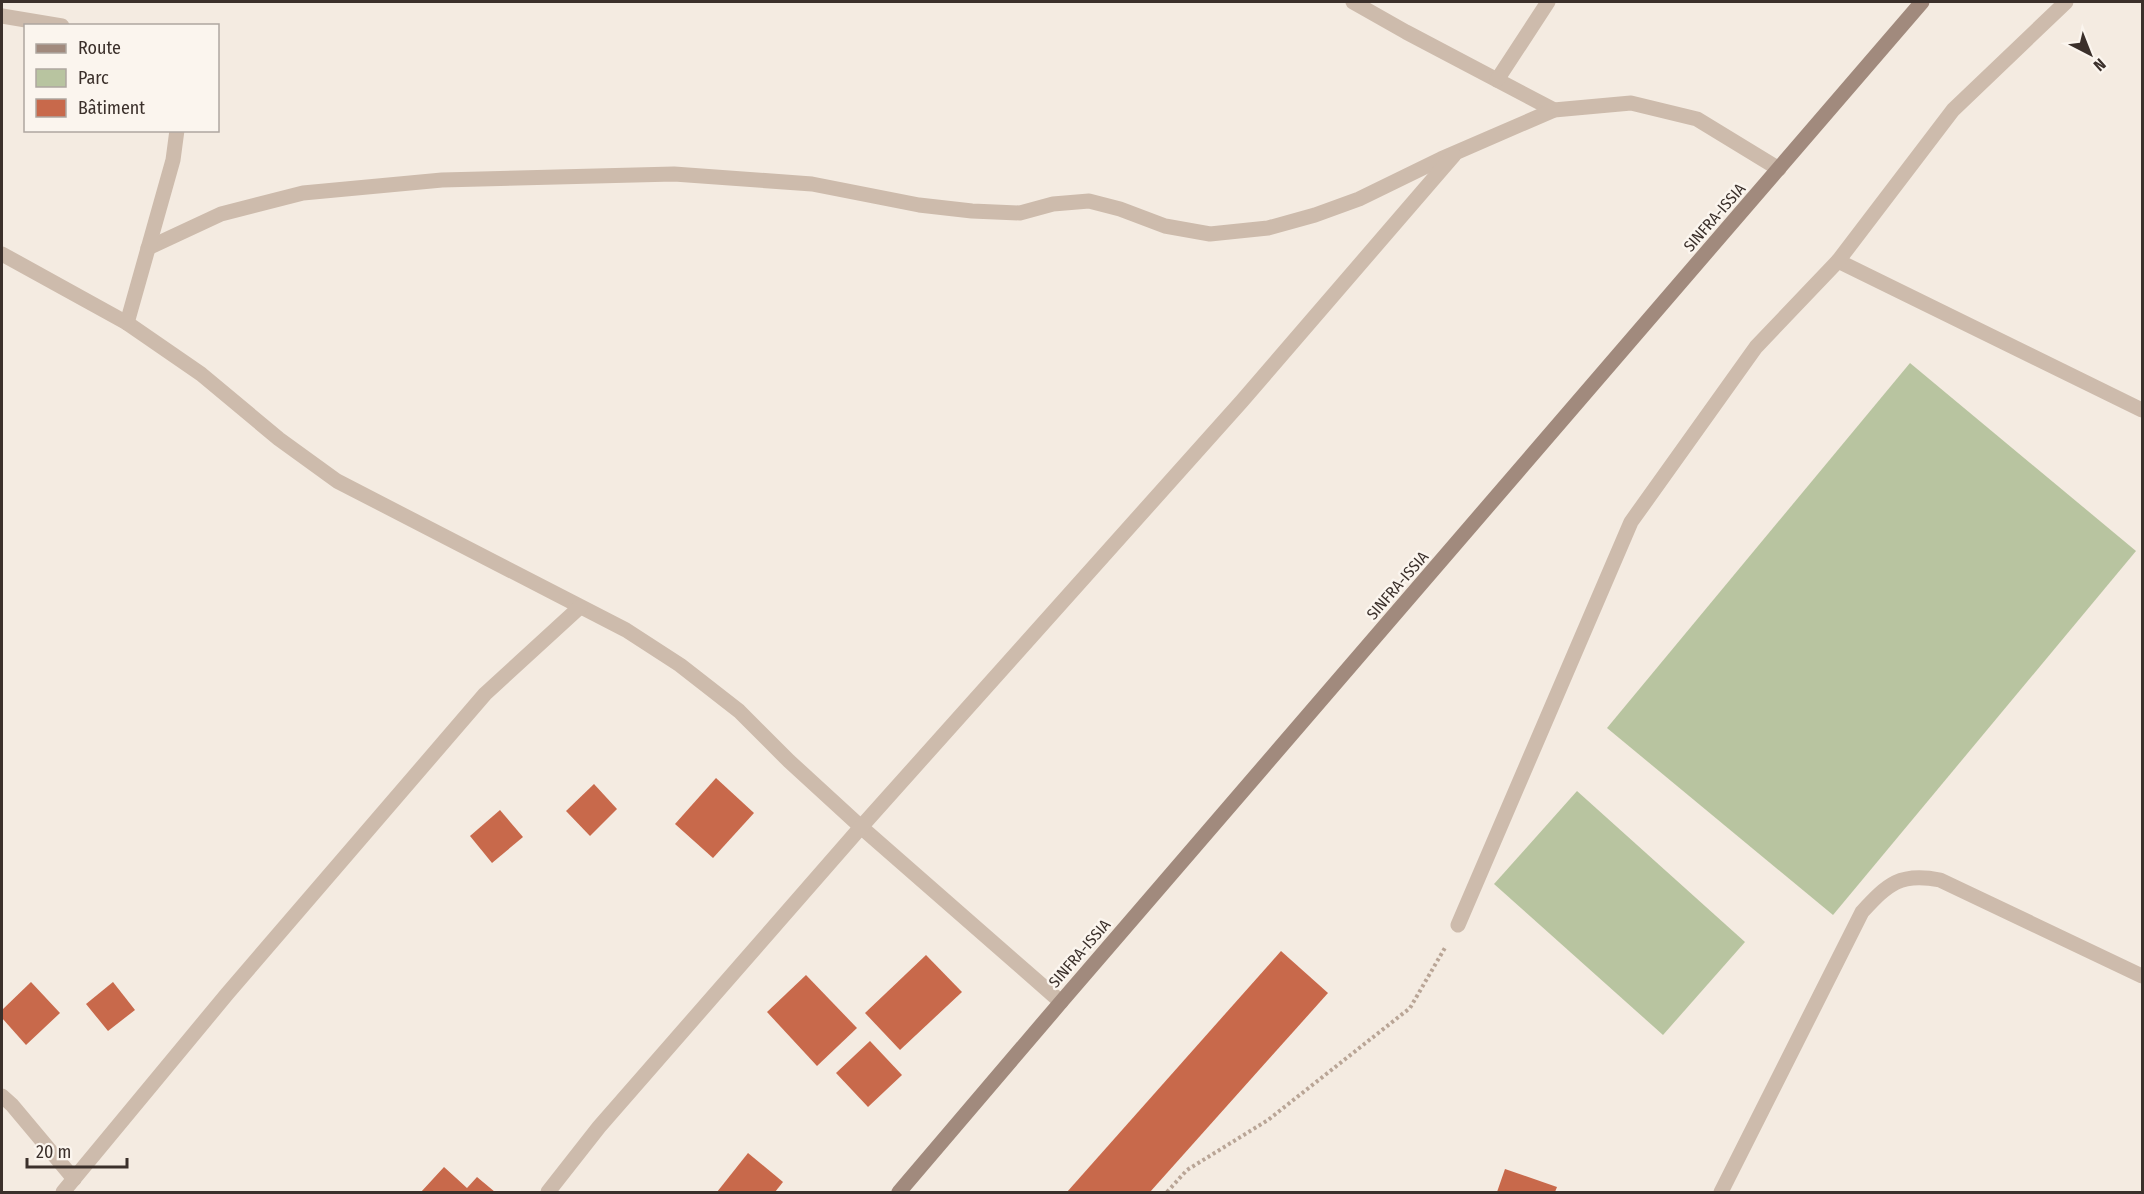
<svg xmlns="http://www.w3.org/2000/svg" width="2144" height="1194" font-family="'Fira Sans Condensed',sans-serif">
<rect width="100%" height="100%" fill="#f4ebe1"/>
<g fill="#b8c4a0">
<path d="M 1910,363 L 2136,551 L 1833,915 L 1607,728 Z"/>
<path d="M 1577,791 L 1745,942 L 1663,1035 L 1494,884 Z"/>
</g>
<g fill="#c8694b">
<path d="M 716,778 L 754,813 L 713,858 L 675,824 Z"/>
<path d="M 594,784 L 617,809 L 590,836 L 566,811 Z"/>
<path d="M 500,810 L 523,837 L 492,863 L 470,836 Z"/>
<path d="M 1281,951 L 1328,993 L 1150,1192 L 1067,1192 Z"/>
<path d="M 926,955 L 962,992 L 900,1050 L 865,1013 Z"/>
<path d="M 806,975 L 857,1028 L 817,1066 L 767,1012 Z"/>
<path d="M 31,982 L 60,1013 L 26,1045 L 2,1018 L 2,1010 Z"/>
<path d="M 113,982 L 135,1010 L 108,1031 L 86,1004 Z"/>
<path d="M 870,1041 L 902,1075 L 868,1107 L 836,1073 Z"/>
<path d="M 748,1153 L 783,1182 L 775,1192 L 717,1192 Z"/>
<path d="M 444,1167 L 467,1188 L 477,1177 L 495,1192 L 421,1192 Z"/>
<path d="M 1505,1169 L 1557,1187 L 1555,1192 L 1497,1192 Z"/>
</g>
<g fill="none" stroke-linecap="round" stroke-linejoin="round">
<path stroke="#b9a596" stroke-width="4" stroke-dasharray="3 3" stroke-linecap="butt" d="M 1167,1192 L 1187,1170 L 1268,1120 L 1410,1008 L 1446,946"/>
<g stroke="#cdbbac" stroke-width="15">
<path d="M 1353,2 L 1406,32 L 1554,110"/>
<path d="M 2,16 L 62,26"/>
<path d="M 1497,80 L 1548,2"/>
<path d="M 148,248 L 221,214 L 303,193 L 442,180 L 674,174 L 812,184 L 919,205 L 972,211 L 1020,213 L 1053,204 L 1089,201 L 1120,209 L 1165,226 L 1210,234 L 1268,228 L 1315,215 L 1359,199 L 1441,159 L 1554,110 L 1631,103 L 1697,119 L 1779,169"/>
<path d="M 2,254 L 127,323 L 201,374 L 279,439 L 337,481 L 626,630 L 680,665 L 739,711 L 789,761 L 861,827 L 1061,1002"/>
<path d="M 1838,261 L 2142,410"/>
<path d="M 127,323 L 173,160 L 177,130"/>
<path d="M 1458,925 L 1631,522 L 1756,347 L 1838,261 L 1953,110 L 2066,2"/>
<path d="M 2,1096 L 12,1105 L 74,1179"/>
<path d="M 63,1192 L 227,994 L 485,694 L 580,607"/>
<path d="M 548,1192 L 599,1127 L 861,827 L 1242,401 L 1454,155"/>
<path d="M 1721,1192 L 1862,912 C 1888,884 1900,872 1940,880 L 2142,976"/>
</g>
<path stroke="#a18a7d" stroke-width="15" d="M 899,1192 L 1061,1002 L 1922,2"/>
</g>
<g text-anchor="middle" stroke-width="5" stroke-linejoin="round" paint-order="stroke">
<g font-size="16" fill="#3b302b" stroke="#fbf5ee">
<text transform="translate(1714 217) rotate(-49)" y="6">SINFRA-ISSIA</text>
<text transform="translate(1397 585) rotate(-49)" y="6">SINFRA-ISSIA</text>
<text transform="translate(1079 953) rotate(-49)" y="6">SINFRA-ISSIA</text>
</g>
</g>
<rect width="2144" height="1194" fill="none" stroke="#3b302b" stroke-width="6"/>
<rect x="24" y="24" width="195" height="108" fill="#fbf5ee" stroke="#aea6a0" stroke-width="1.5"/>
<rect x="36" y="44" width="30" height="9" fill="#a18a7d" stroke="#aea6a0" stroke-width="1.5"/>
<text x="78" y="54" font-size="18" fill="#3b302b">Route</text>
<rect x="36" y="69" width="30" height="18" fill="#b8c4a0" stroke="#aea6a0" stroke-width="1.5"/>
<text x="78" y="84" font-size="18" fill="#3b302b">Parc</text>
<rect x="36" y="99" width="30" height="18" fill="#c8694b" stroke="#aea6a0" stroke-width="1.5"/>
<text x="78" y="114" font-size="18" fill="#3b302b">Bâtiment</text>
<g transform="translate(2090 54) rotate(138)" stroke="#fbf5ee" stroke-width="4.5" paint-order="stroke">
<path d="M0-4.5L10 22L0 15L-10 22Z" fill="#3b302b"/>
<text y="-9" font-size="16" font-weight="bold" text-anchor="middle" fill="#3b302b">N</text>
</g>
<path d="M27 1158v9h100v-9" fill="none" stroke="#3b302b" stroke-width="3"/>
<text x="36" y="1158" font-size="18" fill="#3b302b" stroke="#fbf5ee" stroke-width="4.5" paint-order="stroke">20 m</text>
</svg>
